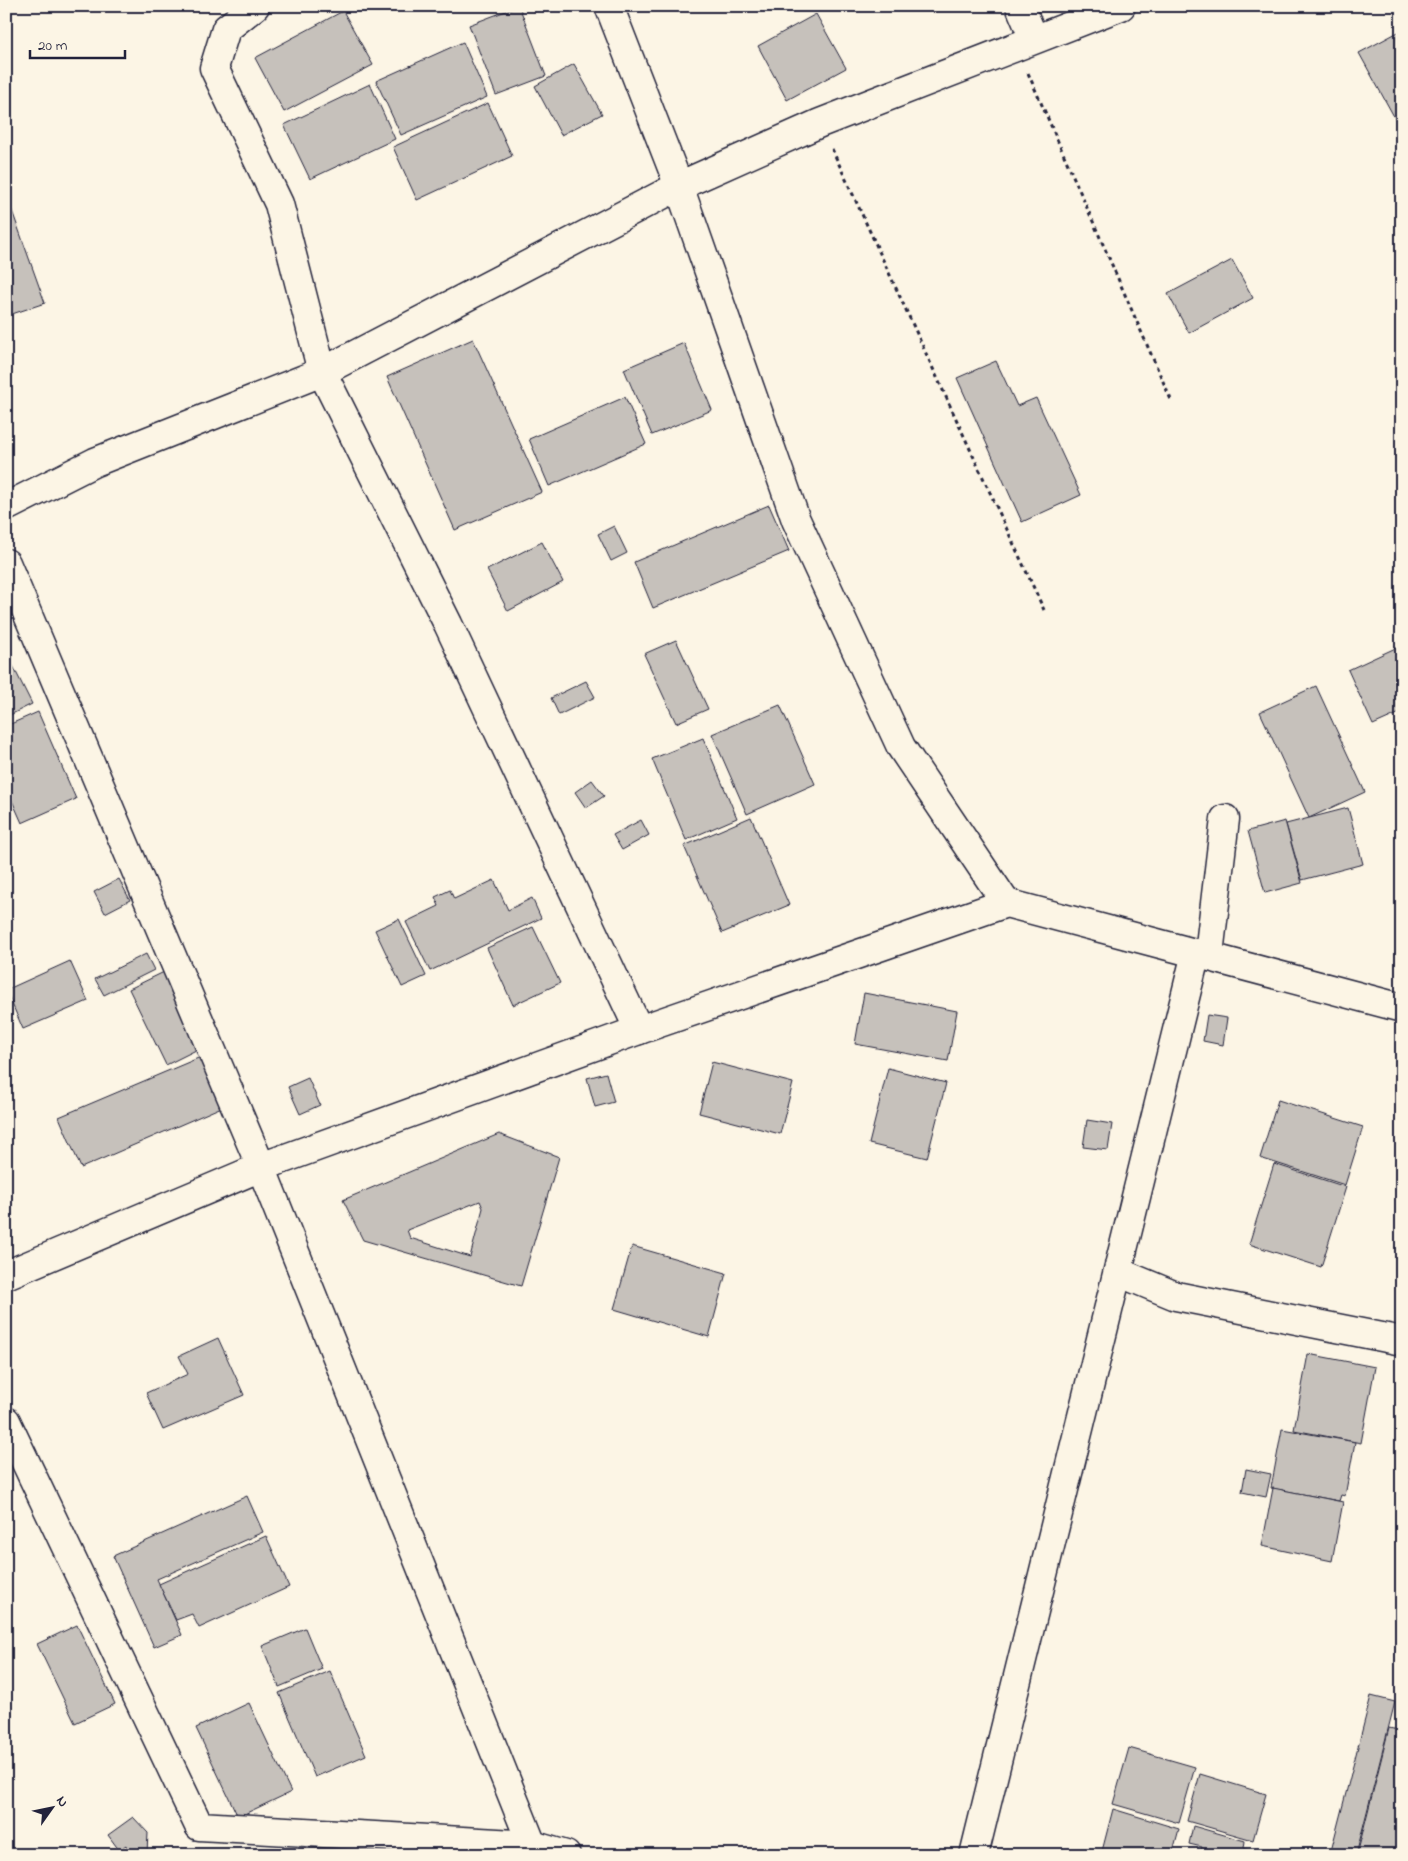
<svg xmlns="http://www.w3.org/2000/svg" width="1408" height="1861" font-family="'Indie Flower',sans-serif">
<rect width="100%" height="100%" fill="#fcf5e5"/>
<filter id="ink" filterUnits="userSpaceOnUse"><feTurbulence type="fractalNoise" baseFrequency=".02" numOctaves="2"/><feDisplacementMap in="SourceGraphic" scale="10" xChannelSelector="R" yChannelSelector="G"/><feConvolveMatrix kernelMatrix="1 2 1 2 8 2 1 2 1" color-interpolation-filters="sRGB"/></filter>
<g filter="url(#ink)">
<g fill="#c6c1bb" stroke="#22223b" fill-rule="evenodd">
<path d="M 519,6 L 546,76 L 496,95 L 469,25 Z"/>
<path d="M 343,11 L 373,65 L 284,112 L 255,58 Z"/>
<path d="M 816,14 L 846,68 L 787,100 L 758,46 Z"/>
<path d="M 1402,30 L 1402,131 L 1359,53 Z"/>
<path d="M 463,42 L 487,97 L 401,135 L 376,81 Z"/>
<path d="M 574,64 L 602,114 L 561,135 L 535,86 Z"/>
<path d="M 370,84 L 395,139 L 310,179 L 284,125 Z"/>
<path d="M 488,103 L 512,156 L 417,200 L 393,147 Z"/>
<path d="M 6,194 L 45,303 L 6,316 Z"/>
<path d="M 1232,260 L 1253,298 L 1189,333 L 1168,294 Z"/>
<path d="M 473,339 L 542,492 L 455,530 L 387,377 Z"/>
<path d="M 684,343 L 712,410 L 652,435 L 624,369 Z"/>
<path d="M 996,361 L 1017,406 L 1036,398 L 1081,495 L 1022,522 L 957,378 Z"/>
<path d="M 625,397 L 646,444 L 549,486 L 529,439 Z"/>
<path d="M 769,505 L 789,551 L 653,608 L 634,562 Z"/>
<path d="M 614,526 L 627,553 L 611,561 L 598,534 Z"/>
<path d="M 542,542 L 563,582 L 508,611 L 487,570 Z"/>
<path d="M 676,640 L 708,709 L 676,723 L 644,654 Z"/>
<path d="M 1402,645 L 1402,712 L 1373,725 L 1348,670 Z"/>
<path d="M 9,658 L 32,704 L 6,717 L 6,659 Z"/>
<path d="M 586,681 L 595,697 L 559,715 L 551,698 Z"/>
<path d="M 1316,686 L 1365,792 L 1309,818 L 1260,712 Z"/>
<path d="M 780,705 L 815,784 L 747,814 L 712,734 Z"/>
<path d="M 38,712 L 76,799 L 22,823 L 6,787 L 6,726 Z"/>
<path d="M 703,738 L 737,818 L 686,840 L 652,759 Z"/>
<path d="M 592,780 L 604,796 L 586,808 L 575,792 Z"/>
<path d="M 1348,808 L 1363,864 L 1302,880 L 1286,824 Z"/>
<path d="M 751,817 L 789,905 L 722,933 L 684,846 Z"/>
<path d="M 641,820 L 649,835 L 622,850 L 613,835 Z"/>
<path d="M 1285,821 L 1302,883 L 1265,893 L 1248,831 Z"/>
<path d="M 119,879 L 130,900 L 105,913 L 94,892 Z"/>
<path d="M 494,880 L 508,910 L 532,898 L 541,918 L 430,971 L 406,922 L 439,906 L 435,897 L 450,890 L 454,899 Z"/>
<path d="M 399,919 L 426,976 L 402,987 L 375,930 Z"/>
<path d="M 533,927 L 560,983 L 513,1005 L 487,948 Z"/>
<path d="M 146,954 L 154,970 L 104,995 L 95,979 Z"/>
<path d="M 70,961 L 88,1001 L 23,1029 L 6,990 Z"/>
<path d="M 164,972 L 202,1047 L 166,1065 L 129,989 Z"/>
<path d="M 864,993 L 957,1011 L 948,1061 L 855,1044 Z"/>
<path d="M 1207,1015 L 1227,1018 L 1223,1045 L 1203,1041 Z"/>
<path d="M 203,1056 L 224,1106 L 81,1168 L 59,1117 Z"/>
<path d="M 712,1062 L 793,1083 L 780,1134 L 699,1113 Z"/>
<path d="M 888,1068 L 946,1083 L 927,1158 L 869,1144 Z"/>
<path d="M 606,1073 L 614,1102 L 595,1107 L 587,1078 Z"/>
<path d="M 308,1078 L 320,1105 L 300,1114 L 288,1087 Z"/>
<path d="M 1278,1100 L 1363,1127 L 1345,1185 L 1260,1158 Z"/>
<path d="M 1087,1120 L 1112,1124 L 1108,1150 L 1083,1147 Z"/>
<path d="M 499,1134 L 559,1157 L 521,1286 L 363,1240 L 343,1200 ZM 480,1201 L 483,1208 L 470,1257 L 410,1238 L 407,1230 Z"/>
<path d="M 1274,1164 L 1346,1187 L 1321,1267 L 1249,1244 Z"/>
<path d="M 632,1246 L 726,1273 L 709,1337 L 614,1309 Z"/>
<path d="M 218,1338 L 244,1395 L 163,1430 L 146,1393 L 188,1374 L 179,1356 Z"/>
<path d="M 1308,1354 L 1375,1367 L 1361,1443 L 1294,1430 Z"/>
<path d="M 1282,1429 L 1355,1442 L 1345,1496 L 1341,1495 L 1339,1501 L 1271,1488 Z"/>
<path d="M 1246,1469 L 1271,1474 L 1266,1497 L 1242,1492 Z"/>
<path d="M 1273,1488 L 1343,1502 L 1332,1561 L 1262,1546 Z"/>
<path d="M 247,1496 L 263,1532 L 157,1579 L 182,1635 L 154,1647 L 113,1556 Z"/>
<path d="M 266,1536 L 289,1587 L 199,1628 L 192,1614 L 176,1620 L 159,1584 Z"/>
<path d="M 77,1625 L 115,1704 L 75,1723 L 37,1644 Z"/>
<path d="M 305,1628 L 322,1669 L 279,1687 L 262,1646 Z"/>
<path d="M 330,1671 L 366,1755 L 315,1777 L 279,1693 Z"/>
<path d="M 1371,1696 L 1395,1702 L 1356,1855 L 1330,1855 Z"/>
<path d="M 249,1703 L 291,1792 L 238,1817 L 196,1728 Z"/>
<path d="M 1389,1728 L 1402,1731 L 1402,1846 L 1399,1855 L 1357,1855 Z"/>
<path d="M 1129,1748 L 1195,1767 L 1179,1823 L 1113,1804 Z"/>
<path d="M 1200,1774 L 1266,1794 L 1253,1840 L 1187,1821 Z"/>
<path d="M 1113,1809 L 1179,1829 L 1172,1855 L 1101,1855 Z"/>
<path d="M 133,1817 L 148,1833 L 147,1853 L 143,1855 L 129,1855 L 126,1845 L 119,1850 L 108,1835 Z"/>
<path d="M 1193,1826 L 1245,1841 L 1244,1848 L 1249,1850 L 1248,1855 L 1200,1855 L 1202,1847 L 1189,1844 Z"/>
</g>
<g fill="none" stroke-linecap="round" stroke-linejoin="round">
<defs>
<g id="minor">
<path d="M 255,6 L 226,29 L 214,68 L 279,204 L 322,372 L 448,624 L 639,1030"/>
<path d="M 609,6 L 679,186 L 820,123 L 1121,6"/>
<path d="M 1020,6 L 1034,39"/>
<path d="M 6,507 L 95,462 L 322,372 L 679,186 L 796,520 L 901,747 L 1006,903"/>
<path d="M 6,563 L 261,1167 L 536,1855"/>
<path d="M 1118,1272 L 1176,1296 L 1402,1341"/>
<path d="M 6,1275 L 261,1167 L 639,1030 L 1006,903 L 1402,1008"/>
<path d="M 6,1421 L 199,1826 L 532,1845 L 566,1855"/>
<path d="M 974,1855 L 1196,953 L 1209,954 L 1225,819"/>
</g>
</defs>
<use href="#minor" stroke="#22223b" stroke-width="31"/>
<g stroke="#22223b" stroke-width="3" stroke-dasharray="4 4" stroke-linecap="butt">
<path d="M 1028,73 L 1172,402"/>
<path d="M 832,149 L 1044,610"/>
</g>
<use href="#minor" stroke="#fcf5e5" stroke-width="28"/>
</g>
</g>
<rect width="1408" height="1861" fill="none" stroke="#fcf5e5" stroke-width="25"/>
<rect x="12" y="12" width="1383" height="1836" fill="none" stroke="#22223b" stroke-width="2" filter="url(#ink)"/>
<g transform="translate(52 1808) rotate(57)" stroke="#fcf5e5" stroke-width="4" paint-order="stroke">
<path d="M0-4L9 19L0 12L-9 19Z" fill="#22223b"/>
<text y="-8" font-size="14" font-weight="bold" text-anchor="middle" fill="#22223b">N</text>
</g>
<path d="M30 50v8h95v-8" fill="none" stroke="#22223b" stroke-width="2.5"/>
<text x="38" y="50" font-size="15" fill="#22223b" stroke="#fcf5e5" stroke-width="4" paint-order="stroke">20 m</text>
</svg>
